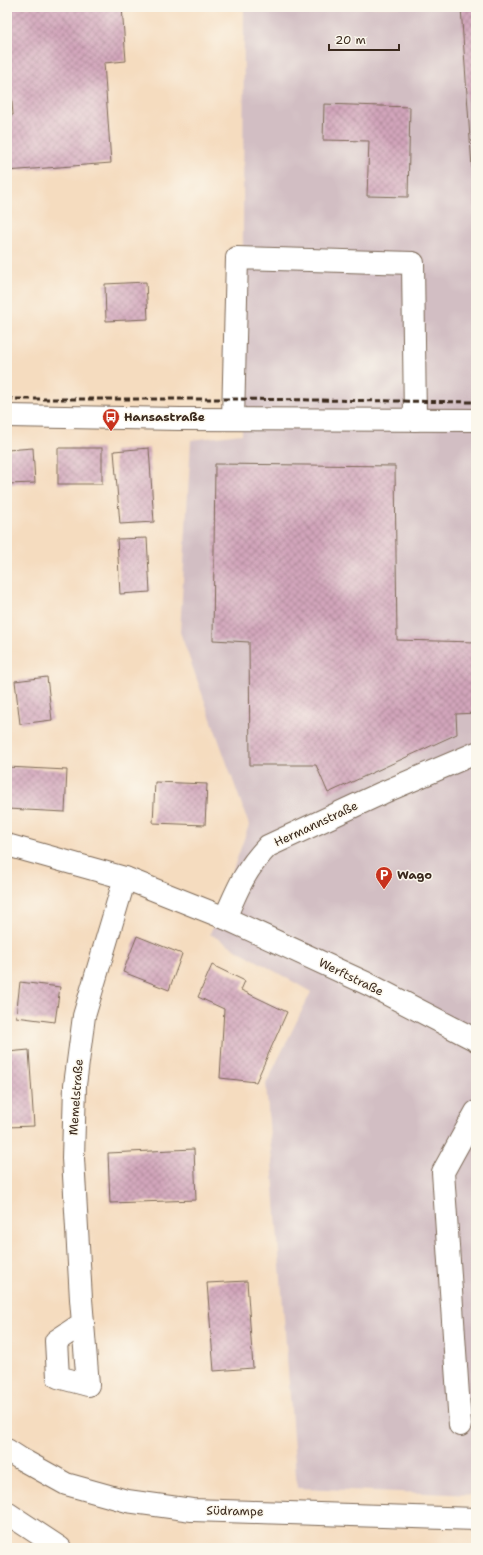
<svg xmlns="http://www.w3.org/2000/svg" width="483" height="1555" font-family="'Shantell Sans',sans-serif">
<defs>
<pattern id="building-cross-hatch" width="8" height="8" patternUnits="userSpaceOnUse"><rect width="8" height="8" fill="#d2a5bb"/><path d="M0 0l8 8M0 8l8-8" fill="none" stroke="#ac8797"/></pattern>
</defs>
<rect width="100%" height="100%" fill="#fbf7ec"/>
<filter id="ink" filterUnits="userSpaceOnUse"><feTurbulence type="fractalNoise" baseFrequency=".025" numOctaves="2"/><feDisplacementMap in="SourceGraphic" scale="8" xChannelSelector="R" yChannelSelector="G"/><feConvolveMatrix kernelMatrix="1 2 1 2 8 2 1 2 1" color-interpolation-filters="sRGB"/></filter>
<filter id="wash" filterUnits="userSpaceOnUse"><feTurbulence type="fractalNoise" baseFrequency=".012" numOctaves="4" result="noise"/><feDisplacementMap in="SourceGraphic" scale="16" xChannelSelector="R" yChannelSelector="G"/><feGaussianBlur stdDeviation="0.9" result="paint"/><feColorMatrix in="noise" values="0 0 0 0 0 0 0 0 0 0 0 0 0 0 0 0 0 1.4 0 .05"/><feComposite in="paint" operator="in"/></filter>
<g filter="url(#wash)">
<rect width="100%" height="100%" fill="#f5dcbf"/>
<path fill="#d2bec3" d="M 244,7 L 476,7 L 476,1495 L 297,1488 L 266,1084 L 311,992 L 210,934 L 249,825 L 180,632 L 191,440 L 242,434 Z"/>
<g id="blocks">
<g fill="url(#building-cross-hatch)">
<path d="M 7,7 L 122,7 L 126,61 L 104,63 L 111,163 L 7,171 L 7,115 L 13,115 L 9,67 L 7,67 Z"/>
<path d="M 461,7 L 476,7 L 476,211 L 475,211 Z"/>
<path d="M 324,104 L 410,107 L 408,197 L 367,196 L 369,141 L 323,140 Z"/>
<path d="M 146,282 L 148,319 L 106,321 L 105,284 Z"/>
<path d="M 33,448 L 35,483 L 7,484 L 7,450 Z"/>
<rect x="58" y="448" width="44" height="36"/>
<path d="M 149,448 L 154,522 L 120,524 L 114,451 Z"/>
<path d="M 215,464 L 395,466 L 397,640 L 476,642 L 476,713 L 456,714 L 457,734 L 328,793 L 316,765 L 250,765 L 249,642 L 213,640 Z"/>
<path d="M 147,538 L 150,592 L 120,594 L 117,539 Z"/>
<path d="M 47,677 L 52,720 L 20,724 L 15,681 Z"/>
<path d="M 7,767 L 67,770 L 65,812 L 7,809 Z"/>
<path d="M 155,782 L 207,784 L 205,825 L 153,823 Z"/>
<path d="M 137,936 L 182,954 L 169,990 L 123,972 Z"/>
<path d="M 212,965 L 245,981 L 241,990 L 287,1012 L 256,1082 L 220,1078 L 224,1009 L 198,997 Z"/>
<path d="M 20,982 L 60,987 L 55,1022 L 16,1017 Z"/>
<path d="M 29,1050 L 34,1126 L 7,1127 L 7,1052 Z"/>
<path d="M 194,1149 L 196,1200 L 110,1203 L 108,1153 Z"/>
<path d="M 247,1281 L 253,1368 L 214,1371 L 207,1283 Z"/>
</g>
</g>
</g>
<g filter="url(#ink)">
<use href="#blocks" fill-opacity="0" stroke="#7c6856" stroke-width="1"/>
<g fill="none" stroke-linecap="round" stroke-linejoin="round">
<defs>
<g id="minor">
<path d="M 7,416 L 180,419 L 476,420"/>
<path d="M 233,419 L 237,258 L 413,263 L 415,420"/>
<path d="M 7,845 L 125,878 L 225,918 L 368,984 L 476,1040"/>
<path d="M 225,918 C 238,888 245,870 268,846 L 382,793 L 476,753"/>
<path d="M 83,1323 L 56,1341 L 58,1377 L 88,1385 L 81,1299 L 73,1158 L 75,1085 L 84,1016 L 125,878"/>
<path d="M 460,1425 L 443,1172 L 476,1112"/>
<path d="M 7,1450 L 21,1459 L 66,1484 L 127,1501 L 192,1510 L 476,1519"/>
<path d="M 7,1513 L 60,1548"/>
</g>
</defs>
<use href="#minor" stroke="#7c6856" stroke-width="24"/>
<use href="#minor" stroke="#fff" stroke-width="22"/>
<path stroke="#3b2a1e" stroke-width="3" stroke-dasharray="6 3" stroke-linecap="butt" d="M 7,399 L 234,399 L 476,402"/>
</g>
</g>
<defs>
<symbol id="bus-pin" viewBox="-11 -11 22 30"><path d="M0 17L-7.5 6A9.5 9.5 0 1 1 7.5 6Z" fill="#c8321e" stroke="#fbf7ec"/><path d="M-5-6H5V4H4V6H2V4H-2V6H-4V4H-5ZM-3.5-4V0h7V-4ZM-3.5 1.2v1.5H-2V1.2ZM2 1.2v1.5H3.5V1.2Z" fill="#fff"/></symbol>
<symbol id="parking-pin" viewBox="-11 -11 22 30"><path d="M0 17L-7.5 6A9.5 9.5 0 1 1 7.5 6Z" fill="#c8321e" stroke="#fbf7ec"/><path d="M-3.5-5.5H1a3.5 3.5 0 0 1 0 7H-1V5.5H-3.5ZM-1-3.4V-.6H.8a1.4 1.4 0 0 0 0-2.8Z" fill="#fff"/></symbol>
</defs>
<g fill-rule="evenodd">
<use href="#bus-pin" x="101" y="407" width="20" height="27"/>
<use href="#parking-pin" x="374" y="865" width="20" height="27"/>
</g>
<g text-anchor="middle" stroke-width="3" stroke-linejoin="round" paint-order="stroke">
<g font-size="12" font-weight="bold" fill="#3b2a1e" stroke="#fbf7ec" text-anchor="start">
<text x="124" y="421">Hansastraße</text>
<text x="397" y="879">Wago</text>
</g>
<g font-size="12" fill="#3b2a1e" stroke="#fbf7ec">
<text transform="translate(316 824) rotate(-25)" y="4">Hermannstraße</text>
<text transform="translate(351 977) rotate(26)" y="4">Werftstraße</text>
<text transform="translate(76 1097) rotate(-86)" y="4">Memelstraße</text>
<text transform="translate(235 1511) rotate(1)" y="4">Südrampe</text>
</g>
</g>
<rect width="483" height="1555" fill="none" stroke="#fbf7ec" stroke-width="24"/>
<path d="M329 44v6h70v-6" fill="none" stroke="#3b2a1e" stroke-width="2"/>
<text x="335" y="44" font-size="12" fill="#3b2a1e" stroke="#fbf7ec" stroke-width="3" paint-order="stroke">20 m</text>
</svg>
